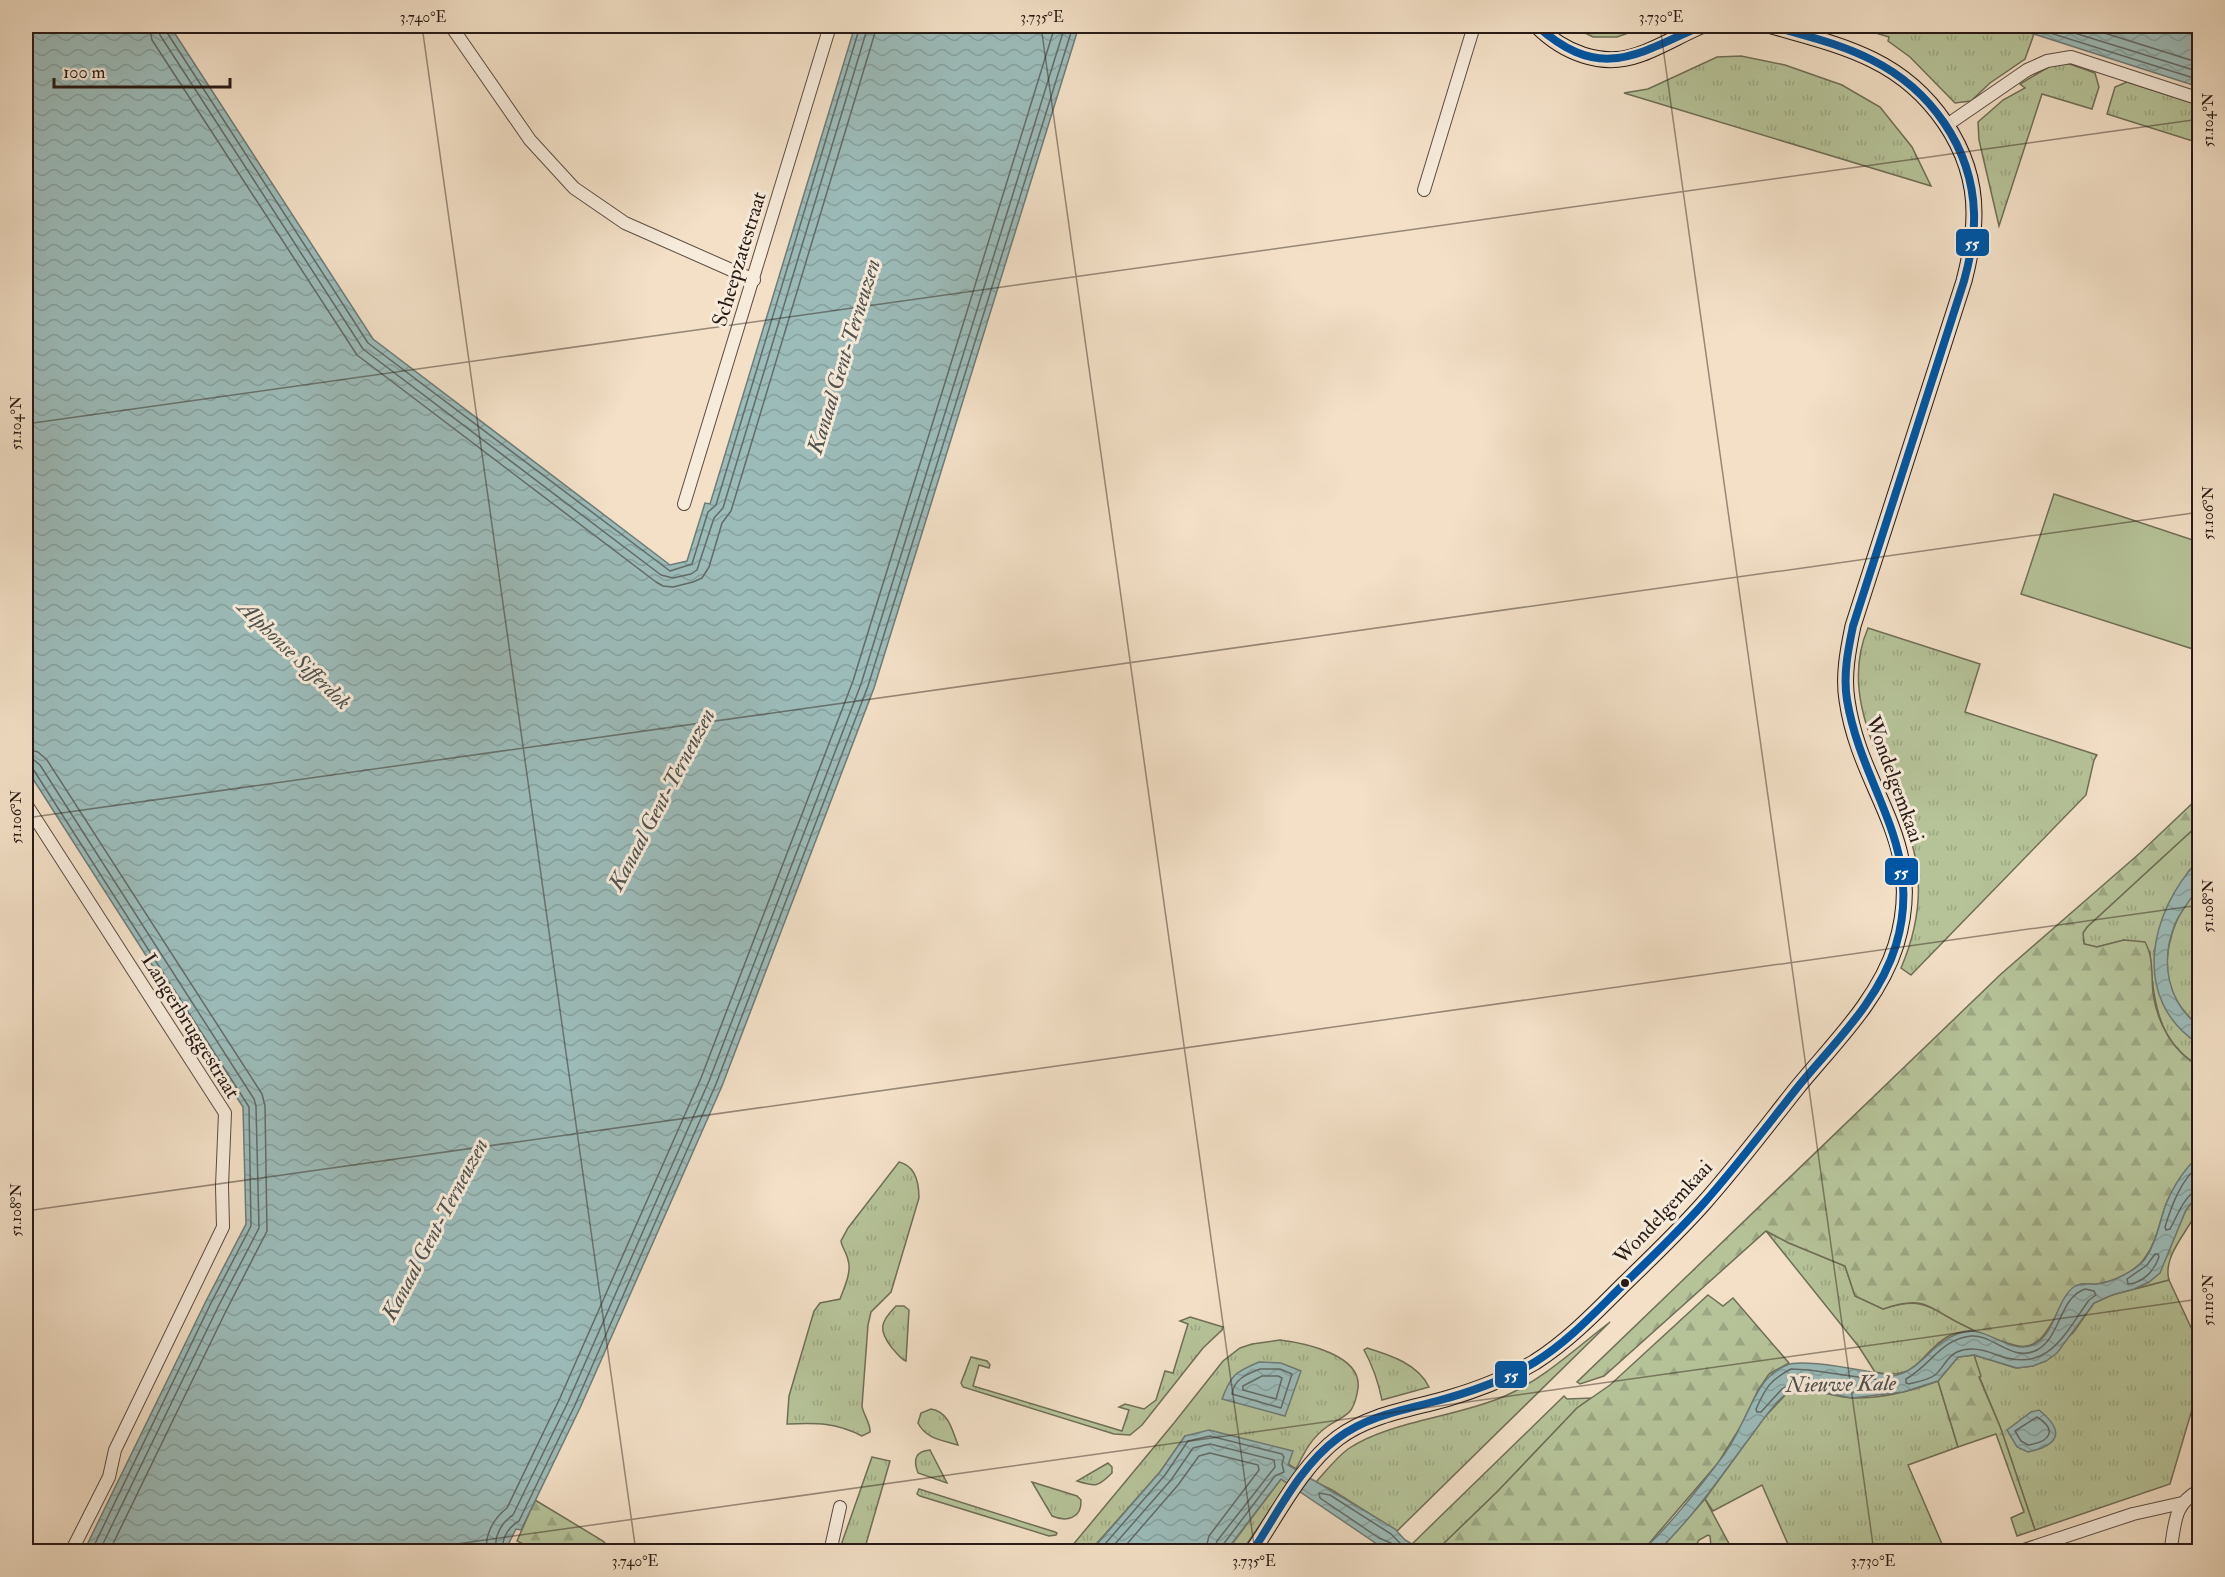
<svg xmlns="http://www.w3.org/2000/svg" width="2225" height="1577" font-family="'IM FELL Double Pica',serif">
<defs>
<pattern id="grass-tufts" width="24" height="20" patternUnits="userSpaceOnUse" patternTransform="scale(1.5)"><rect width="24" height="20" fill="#b6c399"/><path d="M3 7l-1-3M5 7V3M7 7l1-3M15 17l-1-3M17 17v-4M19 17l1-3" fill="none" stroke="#9ca783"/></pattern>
<pattern id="forest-firs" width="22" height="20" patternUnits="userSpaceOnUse" patternTransform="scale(1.5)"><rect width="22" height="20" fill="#b6c399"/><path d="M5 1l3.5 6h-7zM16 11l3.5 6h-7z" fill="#9ca783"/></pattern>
<pattern id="water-waves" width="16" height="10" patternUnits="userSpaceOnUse" patternTransform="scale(1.5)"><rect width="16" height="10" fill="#9cbcba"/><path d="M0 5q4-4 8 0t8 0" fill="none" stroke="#86a19f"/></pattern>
</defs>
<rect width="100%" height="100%" fill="#f3e0c7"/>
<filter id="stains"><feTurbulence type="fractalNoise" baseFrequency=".00333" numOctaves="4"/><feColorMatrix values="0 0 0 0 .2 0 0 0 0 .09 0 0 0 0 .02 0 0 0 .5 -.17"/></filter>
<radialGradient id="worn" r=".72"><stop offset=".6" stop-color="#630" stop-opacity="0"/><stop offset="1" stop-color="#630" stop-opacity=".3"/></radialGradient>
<g fill="url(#grass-tufts)" stroke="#6f6e57" stroke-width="1.5">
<path d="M 1571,26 L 1648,26 L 1617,37 L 1593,37 Z"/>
<path d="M 1853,26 L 2008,26 L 2034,34 L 2025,59 L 1990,83 L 1971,101 L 1955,103 L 1910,57 L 1888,41 L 1889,37 Z"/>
<path d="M 1741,56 L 1785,65 L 1842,85 L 1880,107 L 1912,147 L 1931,186 L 1624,93 L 1648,89 L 1717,57 Z"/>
<path d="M 2057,62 L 2070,64 L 2095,73 L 2099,87 L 2092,109 L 2042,94 L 1999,226 L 1979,140 L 1978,122 L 2003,100 L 2025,88 L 2020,84 Z"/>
<path d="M 2127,82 L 2199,105 L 2199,143 L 2107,114 L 2115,87 Z"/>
<path d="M 1868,628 L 1980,664 L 1965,712 L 2097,755 L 2094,760 L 2086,795 L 1911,975 L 1901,968 C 1916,933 1923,894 1915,856 C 1899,782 1834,707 1868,628 Z"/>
<path d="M 2199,824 L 2199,860 L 2188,872 L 2154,951 L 2189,1037 L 2199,1044 L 2199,1066 C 2156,1042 2153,996 2150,952 L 2124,940 L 2097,947 L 2084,944 L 2083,933 L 2087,927 Z"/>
<path d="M 2199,883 L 2199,1026 C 2149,985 2165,929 2199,883 Z"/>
<path d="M 899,1162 C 916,1166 919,1183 919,1198 L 891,1292 L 871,1312 L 868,1325 L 862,1406 C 863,1414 871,1424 870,1432 L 862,1436 C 835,1422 816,1423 787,1424 L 789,1396 L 814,1311 L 820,1303 L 840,1299 C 844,1288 852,1272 848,1260 C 847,1253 842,1248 841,1241 L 848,1228 Z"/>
<path d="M 1766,1231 L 1789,1243 L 1845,1266 L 1855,1296 L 1883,1309 C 1929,1293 1936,1314 1974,1330 C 1966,1331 1955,1332 1947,1337 C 1916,1357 1919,1381 1875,1372 L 1859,1347 Z"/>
<path d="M 2169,1280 L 2200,1347 L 2199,1386 L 2170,1484 L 2035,1530 L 2001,1429 L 1979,1376 L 1974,1355 L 2016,1368 L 2033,1366 L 2073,1333 L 2094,1303 L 2112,1295 Z"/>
<path d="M 896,1306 L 904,1306 L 909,1310 L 906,1361 C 900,1359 897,1353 892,1348 C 878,1330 880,1322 896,1306 Z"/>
<path d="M 1190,1317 L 1223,1327 L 1222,1330 L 1203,1348 L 1142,1425 L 1130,1435 L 1114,1434 L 963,1387 L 961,1383 L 971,1357 L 987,1361 L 990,1365 L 989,1368 L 979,1365 L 973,1386 L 1122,1431 L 1129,1410 L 1119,1407 L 1125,1404 L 1144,1409 L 1156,1400 L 1165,1371 L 1173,1373 L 1188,1324 L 1180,1321 Z"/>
<path d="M 1610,1322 L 1397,1531 L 1332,1490 L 1316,1482 C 1326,1471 1336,1458 1348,1449 C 1389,1421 1458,1417 1505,1396 C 1545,1378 1576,1348 1610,1322 Z"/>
<path d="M 1280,1340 C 1305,1343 1362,1355 1358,1388 C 1357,1395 1355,1404 1351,1410 C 1346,1417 1335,1421 1328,1426 C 1311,1438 1305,1451 1296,1469 L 1288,1464 L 1292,1451 L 1185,1436 L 1160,1472 L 1090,1551 L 1067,1552 L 1174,1423 L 1223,1361 L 1240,1348 L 1252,1344 Z"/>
<path d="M 1367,1348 C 1390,1355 1418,1364 1429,1387 L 1382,1400 C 1378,1381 1373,1366 1364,1350 Z"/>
<path d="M 1938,1381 L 1958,1447 L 1908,1465 L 1945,1551 L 1791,1551 L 1762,1485 L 1713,1511 L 1705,1499 L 1763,1419 L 1789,1391 C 1812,1386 1832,1398 1855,1398 C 1883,1398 1912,1391 1938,1381 Z"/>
<path d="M 1564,1396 L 1567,1399 L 1591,1398 L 1577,1408 L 1497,1492 L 1437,1550 L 1412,1544 Z"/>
<path d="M 931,1409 C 949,1412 952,1430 958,1445 C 942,1440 926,1439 918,1423 L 921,1413 Z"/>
<path d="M 930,1450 L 947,1483 L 918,1473 C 913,1460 915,1451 930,1450 Z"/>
<path d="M 872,1457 L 890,1461 L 864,1551 L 839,1551 Z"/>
<path d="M 1108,1463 L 1112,1467 L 1112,1473 C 1098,1487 1096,1487 1077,1481 Z"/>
<path d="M 1281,1479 L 1288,1484 L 1242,1551 L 1226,1552 Z"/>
<path d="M 1032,1482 L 1077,1496 L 1081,1500 C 1082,1519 1066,1522 1052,1516 Z"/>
<path d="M 919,1489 L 1055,1532 L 1057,1533 L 1056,1535 L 1049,1536 L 920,1496 L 917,1494 Z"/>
</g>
<g fill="url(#forest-firs)" stroke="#6f6e57" stroke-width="1.5">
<path d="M 2199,797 L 2199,824 L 2087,927 L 2083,933 L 2084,944 L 2097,947 L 2124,940 L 2145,942 C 2154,958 2151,976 2153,993 C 2157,1023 2173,1052 2199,1066 L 2200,1113 L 2197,1119 L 2199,1122 L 2199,1156 C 2184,1170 2174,1185 2166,1204 C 2159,1223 2157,1242 2144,1259 C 2135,1272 2112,1283 2097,1284 C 2089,1285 2082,1281 2075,1287 C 2055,1303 2049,1356 2014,1345 C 1996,1340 1976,1332 1959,1323 C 1926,1306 1923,1295 1883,1309 L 1855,1296 L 1845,1266 L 1789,1243 L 1766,1231 L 1604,1376 L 1580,1384 L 1577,1382 L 2001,974 L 2140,853 Z"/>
<path d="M 2199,1193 C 2199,1197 2201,1204 2199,1207 C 2190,1230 2162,1255 2169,1280 L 2134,1289 L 2149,1282 L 2186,1210 Z"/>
<path d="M 1708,1295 L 1723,1306 L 1733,1298 L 1789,1363 L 1769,1374 L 1758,1390 L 1741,1426 L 1718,1463 L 1646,1547 L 1642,1551 L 1439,1552 L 1437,1550 L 1497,1492 L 1577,1408 L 1610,1385 Z"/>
<path d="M 1974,1355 L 1981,1376 L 1979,1377 L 2001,1429 L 2035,1530 L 2017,1536 L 2011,1518 L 2024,1512 L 1996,1434 L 1958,1447 L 1938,1381 L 1958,1357 Z"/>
<path d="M 1705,1499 L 1733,1551 L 1715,1551 L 1711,1546 L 1710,1536 L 1708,1535 L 1699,1540 L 1695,1547 L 1697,1551 L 1658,1552 Z"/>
<path d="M 535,1500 L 603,1541 L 613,1551 L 537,1551 L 517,1541 Z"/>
</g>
<path fill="#b6c399" stroke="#6f6e57" stroke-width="1.5" d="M 2054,494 L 2199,542 L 2200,638 L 2196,650 L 2021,594 Z"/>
<g fill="url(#water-waves)" stroke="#6e7b78" stroke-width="1.5">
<path d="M 26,26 L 170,26 L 373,339 L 670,565 L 687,561 L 705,503 L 710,504 L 855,26 L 1079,26 L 874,688 L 722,1086 L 580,1408 L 521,1530 L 516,1529 L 508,1545 L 522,1551 L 84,1551 L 206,1301 L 246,1224 L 243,1107 L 26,768 Z"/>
<path d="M 2008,26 L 2199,26 L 2199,87 L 2034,34 Z"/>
<path d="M 2199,860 C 2200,867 2201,877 2199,884 C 2193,898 2181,910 2175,924 C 2160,961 2167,1002 2199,1026 L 2199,1044 C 2130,1000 2149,911 2199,860 Z"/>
<path d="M 2199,1156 L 2199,1193 L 2186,1210 L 2160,1273 L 2149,1282 L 2134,1289 L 2112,1295 L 2094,1303 L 2057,1353 L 2046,1361 L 2033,1366 L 2017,1368 L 1974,1355 L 1958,1357 L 1938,1381 L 1903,1392 L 1852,1398 L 1807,1389 L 1789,1391 C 1771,1406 1759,1426 1745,1444 C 1718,1481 1691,1519 1658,1551 L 1642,1551 C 1669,1526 1694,1494 1717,1464 C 1726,1453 1735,1438 1741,1425 C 1754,1401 1760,1376 1787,1365 C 1802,1358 1873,1372 1892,1376 C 1921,1373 1932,1339 1964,1332 C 1987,1326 2010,1355 2033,1345 C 2056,1335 2055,1300 2075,1286 C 2083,1282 2090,1285 2097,1284 C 2113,1282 2135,1271 2145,1259 C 2157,1242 2159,1223 2166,1204 C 2174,1185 2184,1169 2199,1156 Z"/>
<path d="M 1259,1362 L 1281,1363 L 1301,1371 L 1285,1416 L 1222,1399 C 1231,1375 1235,1372 1259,1362 Z"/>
<path d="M 2039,1410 C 2065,1431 2060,1445 2028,1452 L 2017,1447 L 2007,1430 L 2031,1412 Z"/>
<path d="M 1209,1430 L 1293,1451 L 1288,1465 L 1395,1529 L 1405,1540 L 1412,1544 L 1439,1551 L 1398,1551 L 1377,1544 L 1281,1479 L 1226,1551 L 1090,1552 L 1160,1472 L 1185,1436 Z"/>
</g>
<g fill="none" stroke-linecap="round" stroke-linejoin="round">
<g stroke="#626b68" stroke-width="1.5">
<path d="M 149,26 L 152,40 L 357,355 L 656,582 L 663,586 L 673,587 L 693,582 L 702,578 L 709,567 L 722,523 L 731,511 L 877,26"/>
<path d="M 158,26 L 160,35 L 363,349 L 661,575 L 673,578 L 691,574 L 697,570 L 714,518 L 723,508 L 868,26"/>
<path d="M 165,26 L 166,31 L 368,343 L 670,571 L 692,564 L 708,512 L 716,505 L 860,26"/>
<path d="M 2028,26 L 2200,80"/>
<path d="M 2052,26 L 2200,72"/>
<path d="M 2082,26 L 2200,63"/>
<path d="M 26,749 L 38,752 L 47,760 L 262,1094 L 265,1106 L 267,1231 L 226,1311 L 109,1552"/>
<path d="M 26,758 L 34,760 L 40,765 L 254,1099 L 256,1106 L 259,1228 L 218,1307 L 99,1552"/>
<path d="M 26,766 L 33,769 L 249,1107 L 251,1226 L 211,1303 L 91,1552"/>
<path d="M 2200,1164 C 2181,1180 2172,1204 2165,1227 L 2166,1230 L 2170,1229 C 2177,1217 2185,1192 2200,1190"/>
<path d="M 2155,1254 L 2158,1254 L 2159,1257 C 2154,1271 2143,1283 2128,1284 L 2127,1279 L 2147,1265 Z"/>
<path d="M 2085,1289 L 2094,1291 L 2096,1295 L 2089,1300 C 2064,1335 2048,1374 1997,1355 C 1985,1350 1970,1346 1957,1352 C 1947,1356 1943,1369 1935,1375 C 1928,1380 1917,1382 1909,1384 L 1906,1383 L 1906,1379 C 1930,1366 1941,1339 1971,1336 C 1993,1334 2012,1363 2037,1350 C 2061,1337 2059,1298 2085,1289 Z"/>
<path d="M 1260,1369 L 1280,1369 L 1292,1374 L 1281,1408 L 1232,1394 C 1234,1379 1247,1374 1260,1369 Z"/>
<path d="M 1791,1369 L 1809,1370 L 1893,1382 L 1895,1385 L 1893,1387 L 1853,1392 L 1808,1383 L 1792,1384 L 1782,1389 L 1761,1412 L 1757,1412 L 1756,1409 C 1766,1387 1770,1380 1791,1369 Z"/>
<path d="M 1262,1376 L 1278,1376 L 1282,1378 L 1276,1399 L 1243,1390 L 1243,1386 Z"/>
<path d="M 2037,1417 C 2058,1430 2050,1442 2028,1445 L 2021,1441 L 2015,1431 Z"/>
<path d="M 487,1552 C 484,1535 494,1518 507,1508 L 560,1398 L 701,1078 L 853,681 L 1055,26"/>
<path d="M 497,1552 C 492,1538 502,1522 513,1515 L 568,1402 L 709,1081 L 861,684 L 1065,26"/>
<path d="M 508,1552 L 503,1547 C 502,1537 510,1526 519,1521 L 575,1405 L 716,1084 L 868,686 L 1073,26"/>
<path d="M 1098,1552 L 1165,1475 L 1188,1441 L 1210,1436 L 1282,1454 L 1284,1457 L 1282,1464 L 1284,1472 L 1275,1476 L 1222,1546 L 1221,1552"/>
<path d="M 1108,1552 L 1171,1480 L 1193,1448 L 1210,1444 L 1274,1460 L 1275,1467 L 1217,1541 L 1214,1552"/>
<path d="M 1120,1552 L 1178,1485 L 1199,1456 L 1210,1453 L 1258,1465 L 1259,1470 L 1209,1536 L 1205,1552"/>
<path d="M 1395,1552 L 1393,1544 L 1379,1538 L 1320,1498 L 1319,1493 L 1330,1495 L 1391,1534 L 1402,1545 L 1416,1552"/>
</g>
<path stroke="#51534f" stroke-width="1.5" stroke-dasharray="8 6" stroke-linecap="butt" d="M 395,1552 L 412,1546 L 478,1548 L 486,1552"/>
<defs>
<g id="minor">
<path d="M 451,26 L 530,140 L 574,188 L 625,223 L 754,280"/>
<path d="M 1947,125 L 2027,70 L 2047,61 L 2071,57 L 2200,99"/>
<path d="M 1424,190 L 1474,26"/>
<path d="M 684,504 L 830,26"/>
<path d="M 26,804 L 225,1113 L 222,1186 L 223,1227 L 115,1450 L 109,1477 L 71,1552"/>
<path d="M 830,1552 L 840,1507"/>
<path d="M 2018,1552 L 2133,1514 L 2182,1503"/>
<path d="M 2170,1552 C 2176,1523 2172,1505 2200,1490"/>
</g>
<g id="major">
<path d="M 1537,26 C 1563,52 1601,68 1638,55 C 1659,48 1680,35 1701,26"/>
<path d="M 1252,1552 C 1278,1514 1301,1466 1338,1438 C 1370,1414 1412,1409 1449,1398 C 1479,1389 1508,1378 1535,1362 C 1568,1341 1596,1312 1624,1284 C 1651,1258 1678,1232 1703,1204 C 1736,1167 1766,1127 1797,1088 C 1833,1044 1879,1000 1896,945 C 1928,841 1860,793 1847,700 C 1843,676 1848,650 1853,626 L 1964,281 C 1970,258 1974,236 1974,213 C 1974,148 1930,88 1873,60 C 1841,44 1806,36 1772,26"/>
</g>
</defs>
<use href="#minor" stroke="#5b4c42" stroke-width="14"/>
<use href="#major" stroke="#281a15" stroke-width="17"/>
<use href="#minor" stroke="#f7ebdb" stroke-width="12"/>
<use href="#major" stroke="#f3e0c7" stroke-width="15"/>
<defs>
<g id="bus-1">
<path d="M 1537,26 C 1600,82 1636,55 1701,26"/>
<path d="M 1252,1552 C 1278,1513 1300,1466 1338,1438 C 1367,1416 1403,1410 1437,1401 C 1471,1392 1505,1380 1535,1362 C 1569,1341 1596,1311 1624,1284 C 1651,1258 1678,1232 1703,1204 C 1736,1167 1766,1127 1797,1088 C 1833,1044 1879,1001 1896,945 C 1925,848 1862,790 1847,700 C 1843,675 1848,650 1853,626 L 1964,281 C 1970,259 1975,236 1974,213 C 1972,147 1930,89 1872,60 C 1841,44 1806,36 1772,26"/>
</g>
</defs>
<use href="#bus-1" stroke="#f7ebdb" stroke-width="12"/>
<use href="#bus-1" stroke="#0056a4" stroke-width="8"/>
</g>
<path fill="none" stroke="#281a15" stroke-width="1.5" stroke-opacity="0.45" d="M 422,26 L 636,1552M 1041,26 L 1255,1552M 1660,26 L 1874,1552M 26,31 L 66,26M 26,424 L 2200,119M 26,818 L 2200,512M 26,1211 L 2200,905M 400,1552 L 2200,1299"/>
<circle fill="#281a15" stroke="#f7ebdb" stroke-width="2" cx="1625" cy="1283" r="5"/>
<g text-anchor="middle" stroke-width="6" stroke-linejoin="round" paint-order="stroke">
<g font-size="21" fill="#281a15" stroke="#f7ebdb">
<text transform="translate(739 259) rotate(-73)" y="7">Scheepzatestraat</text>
<text transform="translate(1895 779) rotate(70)" y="7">Wondelgemkaai</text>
<text transform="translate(191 1026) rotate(58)" y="7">Langerbruggestraat</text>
<text transform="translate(1663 1212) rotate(-47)" y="7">Wondelgemkaai</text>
</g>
<g font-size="22" font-style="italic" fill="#51534f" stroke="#f7ebdb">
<text transform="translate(843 356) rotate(-73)" y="8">Kanaal Gent-Terneuzen</text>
<text transform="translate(295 654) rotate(44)" y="8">Alphonse Sifferdok</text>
<text transform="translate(661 799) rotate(-62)" y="8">Kanaal Gent-Terneuzen</text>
<text transform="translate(434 1229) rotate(-62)" y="8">Kanaal Gent-Terneuzen</text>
<text transform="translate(1841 1383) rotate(-1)" y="8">Nieuwe Kale</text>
</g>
</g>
<g stroke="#f7ebdb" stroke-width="2">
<rect x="1955" y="228" width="35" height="29" rx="6" fill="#0056a4"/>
<rect x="1884" y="857" width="35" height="29" rx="6" fill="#0056a4"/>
<rect x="1494" y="1360" width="34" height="29" rx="6" fill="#0056a4"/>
</g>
<g font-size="16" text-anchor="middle" font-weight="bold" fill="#fff">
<text x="1972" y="249">55</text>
<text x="1901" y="878">55</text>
<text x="1511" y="1381">55</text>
</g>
<rect width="2225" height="1577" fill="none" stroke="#f3e0c7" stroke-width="66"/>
<path d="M54 78v9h176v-9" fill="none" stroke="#281a15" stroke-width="3"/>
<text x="63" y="78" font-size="18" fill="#281a15" stroke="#f7ebdb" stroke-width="4.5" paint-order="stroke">100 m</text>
<rect x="33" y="33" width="2159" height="1511" fill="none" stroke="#281a15" stroke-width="2"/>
<g font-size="15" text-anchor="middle" fill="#281a15">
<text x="423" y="22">3.740°E</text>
<text x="1042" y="22">3.735°E</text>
<text x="1661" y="22">3.730°E</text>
<text transform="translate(2208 120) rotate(-90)" y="5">51.104°N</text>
<text transform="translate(16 423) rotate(-90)" y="5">51.104°N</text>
<text transform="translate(2208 513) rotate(-90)" y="5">51.106°N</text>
<text transform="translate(16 817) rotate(-90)" y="5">51.106°N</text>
<text transform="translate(2208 906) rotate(-90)" y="5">51.108°N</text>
<text transform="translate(16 1210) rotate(-90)" y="5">51.108°N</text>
<text transform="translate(2208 1300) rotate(-90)" y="5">51.110°N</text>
<text x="635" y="1566">3.740°E</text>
<text x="1254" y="1566">3.735°E</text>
<text x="1873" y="1566">3.730°E</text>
</g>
<rect width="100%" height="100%" filter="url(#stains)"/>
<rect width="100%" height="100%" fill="url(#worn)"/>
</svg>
